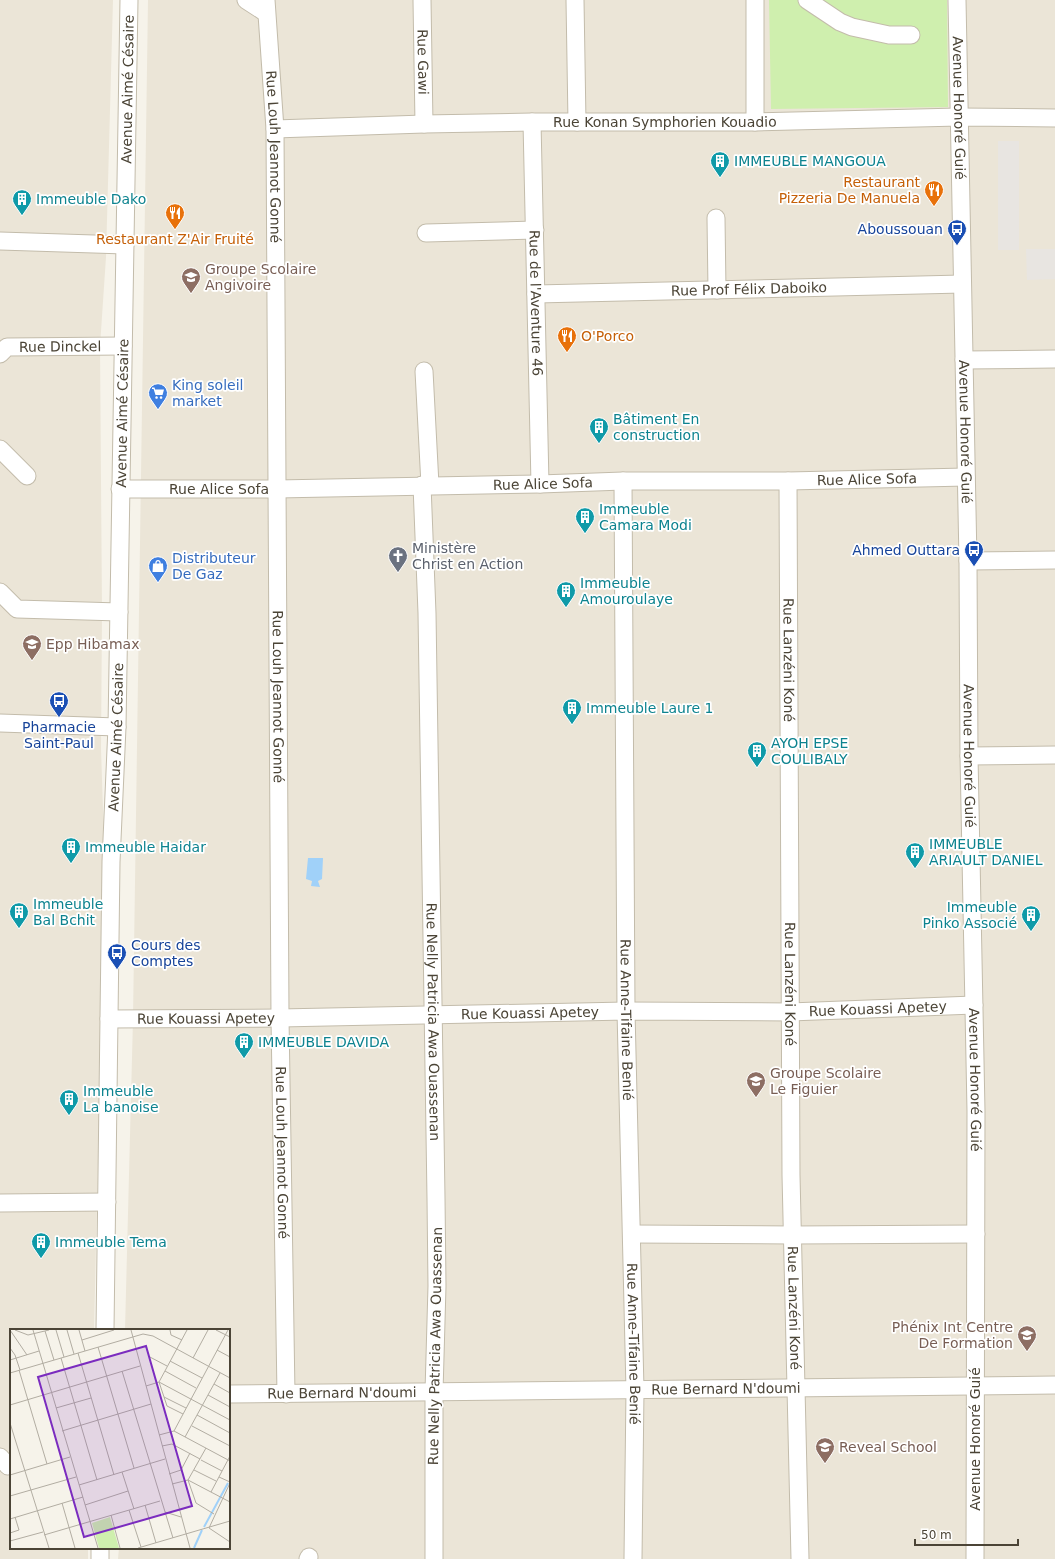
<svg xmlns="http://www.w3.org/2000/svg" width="1055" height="1559" font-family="'DejaVu Sans',sans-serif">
<rect width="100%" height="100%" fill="#f6f3ea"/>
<g fill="#ebe5d7">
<path d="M 0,0 L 113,0 L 106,257 L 100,346 L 102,612 L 101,749 L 105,869 L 94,1330 L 11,1330 L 11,1548 L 88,1548 L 88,1559 L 0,1559 Z"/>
<path d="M 148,0 L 1055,0 L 1055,1559 L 118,1559 L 119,1548 L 229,1548 L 229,1330 L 125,1330 L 133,1019 Z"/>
</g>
<path fill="#cfefae" d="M 769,0 L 947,0 L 948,107 L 771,109 Z"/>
<g fill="#e8e5e1">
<rect x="998" y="141" width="21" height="109"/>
<path d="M 1026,249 L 1055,249 L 1055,279 L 1027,280 Z"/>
</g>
<path fill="#a0d1f9" d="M 308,858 L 323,858 L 322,879 L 318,881 L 320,887 L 311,886 L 312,881 L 306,879 Z"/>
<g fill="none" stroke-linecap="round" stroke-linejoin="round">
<defs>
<g id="minor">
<path d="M 246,0 L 266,13"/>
<path id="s1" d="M 266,0 L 275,129 L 280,1018 L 286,1394"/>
<path id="s2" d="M 422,0 L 424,124"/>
<path d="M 575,0 L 577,122"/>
<path d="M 755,0 L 755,122"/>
<path d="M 807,0 L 840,22 L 852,27 L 889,35 L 911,35"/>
<path id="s3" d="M 957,0 L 968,561 L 969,756 L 976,1111 L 975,1559"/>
<path id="s4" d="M 532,122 L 540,484"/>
<path id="s5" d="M 275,129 L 424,124 L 532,122 L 755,122 L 959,117 L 1055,118"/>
<path d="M 716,218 L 717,290"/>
<path d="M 426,233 L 535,230"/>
<path d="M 0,241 L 125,245"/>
<path id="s6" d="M 536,294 L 962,284"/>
<path id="s7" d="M 0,354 L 7,347 L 123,346"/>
<path d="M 964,360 L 1055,359"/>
<path d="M 424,371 L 430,485"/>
<path d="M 0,449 L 27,476"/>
<path id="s8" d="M 623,481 L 626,1011 L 635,1390 L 633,1559"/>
<path id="s9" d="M 788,481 L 791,1175 L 800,1559"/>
<path id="s10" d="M 422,485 L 427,613 L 436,1198 L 437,1286 L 434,1392 L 434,1559"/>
<path id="s11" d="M 120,489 L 277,489 L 540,484 L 623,481 L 788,481 L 966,477"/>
<path d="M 968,561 L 1055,560"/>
<path d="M 0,592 L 17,609 L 119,612"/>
<path d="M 0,723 L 117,727"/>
<path d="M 969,756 L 1055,755"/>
<path id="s12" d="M 109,1019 L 280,1018 L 626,1011 L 790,1012 L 974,1005"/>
<path d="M 0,1203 L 107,1202"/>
<path d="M 632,1234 L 792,1235 L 976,1234"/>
<path id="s13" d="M 105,1330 L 111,862 L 117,727 L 129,0"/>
<path id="s14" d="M 229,1394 L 1055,1385"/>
<path d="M 0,1457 L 8,1466"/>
<path d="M 100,1559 L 100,1548"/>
<path d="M 308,1559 L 309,1557"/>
</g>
</defs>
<use href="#minor" stroke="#c3bcab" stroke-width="19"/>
<use href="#minor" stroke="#fff" stroke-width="17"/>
</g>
<defs>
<symbol id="building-pin" viewBox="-11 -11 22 30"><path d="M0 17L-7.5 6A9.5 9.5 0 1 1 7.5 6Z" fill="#0f9aa8" stroke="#fff"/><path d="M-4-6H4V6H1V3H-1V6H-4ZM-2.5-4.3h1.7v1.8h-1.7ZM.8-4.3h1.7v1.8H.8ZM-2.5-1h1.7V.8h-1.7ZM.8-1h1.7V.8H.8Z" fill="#fff"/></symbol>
<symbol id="restaurant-pin" viewBox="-11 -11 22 30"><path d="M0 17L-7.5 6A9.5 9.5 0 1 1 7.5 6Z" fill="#e8710a" stroke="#fff"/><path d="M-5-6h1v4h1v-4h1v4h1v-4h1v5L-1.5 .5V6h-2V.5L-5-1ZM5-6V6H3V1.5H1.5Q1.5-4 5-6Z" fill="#fff"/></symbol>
<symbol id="bus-pin" viewBox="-11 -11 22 30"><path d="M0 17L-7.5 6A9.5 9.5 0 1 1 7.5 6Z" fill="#1a4fb4" stroke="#fff"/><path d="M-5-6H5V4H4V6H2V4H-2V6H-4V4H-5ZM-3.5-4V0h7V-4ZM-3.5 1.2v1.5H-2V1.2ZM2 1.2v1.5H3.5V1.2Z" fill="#fff"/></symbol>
<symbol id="school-pin" viewBox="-11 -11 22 30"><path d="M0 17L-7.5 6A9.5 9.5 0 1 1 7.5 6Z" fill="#8d6e63" stroke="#fff"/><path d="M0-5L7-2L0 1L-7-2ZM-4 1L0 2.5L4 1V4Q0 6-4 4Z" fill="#fff"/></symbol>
<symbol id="supermarket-pin" viewBox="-11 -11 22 30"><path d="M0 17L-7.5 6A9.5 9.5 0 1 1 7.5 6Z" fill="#3f7fe0" stroke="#fff"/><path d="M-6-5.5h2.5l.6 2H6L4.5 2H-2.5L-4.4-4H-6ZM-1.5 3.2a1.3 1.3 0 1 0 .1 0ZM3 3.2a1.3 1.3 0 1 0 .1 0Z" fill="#fff"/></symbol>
<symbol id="church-pin" viewBox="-11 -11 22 30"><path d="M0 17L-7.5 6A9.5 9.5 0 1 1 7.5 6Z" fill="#6b7280" stroke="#fff"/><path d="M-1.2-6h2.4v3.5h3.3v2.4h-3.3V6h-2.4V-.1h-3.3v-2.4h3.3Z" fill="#fff"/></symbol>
<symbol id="shop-pin" viewBox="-11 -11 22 30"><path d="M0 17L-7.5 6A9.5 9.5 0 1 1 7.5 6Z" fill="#3f7fe0" stroke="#fff"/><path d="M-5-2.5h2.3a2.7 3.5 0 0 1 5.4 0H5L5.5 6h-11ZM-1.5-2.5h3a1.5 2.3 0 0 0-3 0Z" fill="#fff"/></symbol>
<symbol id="university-pin" viewBox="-11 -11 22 30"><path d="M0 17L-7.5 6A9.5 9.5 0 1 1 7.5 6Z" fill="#8d6e63" stroke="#fff"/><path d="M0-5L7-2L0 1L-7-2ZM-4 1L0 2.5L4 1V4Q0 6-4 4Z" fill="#fff"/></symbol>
</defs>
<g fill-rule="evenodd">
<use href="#building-pin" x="709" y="150" width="22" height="30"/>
<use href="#restaurant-pin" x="923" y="179" width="22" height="30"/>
<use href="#building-pin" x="11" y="188" width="22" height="30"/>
<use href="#restaurant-pin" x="164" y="202" width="22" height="30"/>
<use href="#bus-pin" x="946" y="218" width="22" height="30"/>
<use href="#school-pin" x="180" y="266" width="22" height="30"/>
<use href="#restaurant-pin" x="556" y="325" width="22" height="30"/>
<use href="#supermarket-pin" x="147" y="382" width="22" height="30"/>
<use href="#building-pin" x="588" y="416" width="22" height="30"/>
<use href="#building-pin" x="574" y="506" width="22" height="30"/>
<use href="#bus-pin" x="963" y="539" width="22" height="30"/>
<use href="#church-pin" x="387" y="545" width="22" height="30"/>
<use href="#shop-pin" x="147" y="555" width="22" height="30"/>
<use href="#building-pin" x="555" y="580" width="22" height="30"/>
<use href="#school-pin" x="21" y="633" width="22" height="30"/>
<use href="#bus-pin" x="48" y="690" width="22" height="30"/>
<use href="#building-pin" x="561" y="697" width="22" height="30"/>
<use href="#building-pin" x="746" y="740" width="22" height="30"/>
<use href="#building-pin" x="60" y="836" width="22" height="30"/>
<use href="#building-pin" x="904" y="841" width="22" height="30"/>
<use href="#building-pin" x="8" y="901" width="22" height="30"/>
<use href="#building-pin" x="1020" y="904" width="22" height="30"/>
<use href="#bus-pin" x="106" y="942" width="22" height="30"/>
<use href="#building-pin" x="233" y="1031" width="22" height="30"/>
<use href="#school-pin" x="745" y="1070" width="22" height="30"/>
<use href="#building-pin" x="58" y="1088" width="22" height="30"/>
<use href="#building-pin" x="30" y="1231" width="22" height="30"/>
<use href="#university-pin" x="1016" y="1324" width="22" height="30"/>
<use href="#school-pin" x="814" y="1436" width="22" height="30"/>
</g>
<g text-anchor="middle" stroke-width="3.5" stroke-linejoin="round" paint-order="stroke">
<g font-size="14" fill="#4b4436" stroke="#fff">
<text dy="5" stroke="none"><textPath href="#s2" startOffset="62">Rue Gawi</textPath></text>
<text dy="5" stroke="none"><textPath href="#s13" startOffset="1241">Avenue Aimé Césaire</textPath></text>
<text dy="5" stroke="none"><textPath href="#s3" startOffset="108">Avenue Honoré Guié</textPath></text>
<text dy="5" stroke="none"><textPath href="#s5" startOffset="390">Rue Konan Symphorien Kouadio</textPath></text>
<text dy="5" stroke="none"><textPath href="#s1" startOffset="157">Rue Louh Jeannot Gonné</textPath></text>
<text dy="5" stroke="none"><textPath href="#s6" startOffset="213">Rue Prof Félix Daboiko</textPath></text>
<text dy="5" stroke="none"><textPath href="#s4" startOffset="181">Rue de l'Aventure 46</textPath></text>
<text dy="5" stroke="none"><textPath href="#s7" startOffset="63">Rue Dinckel</textPath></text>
<text dy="5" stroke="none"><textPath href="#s13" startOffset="917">Avenue Aimé Césaire</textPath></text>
<text dy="5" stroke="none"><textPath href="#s3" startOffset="432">Avenue Honoré Guié</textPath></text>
<text dy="5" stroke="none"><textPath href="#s11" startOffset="747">Rue Alice Sofa</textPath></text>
<text dy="5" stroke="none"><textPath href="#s11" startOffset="423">Rue Alice Sofa</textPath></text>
<text dy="5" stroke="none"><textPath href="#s11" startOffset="99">Rue Alice Sofa</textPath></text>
<text dy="5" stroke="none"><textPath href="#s9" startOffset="179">Rue Lanzéni Koné</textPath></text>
<text dy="5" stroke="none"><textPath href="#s1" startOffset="697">Rue Louh Jeannot Gonné</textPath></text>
<text dy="5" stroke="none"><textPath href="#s13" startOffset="593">Avenue Aimé Césaire</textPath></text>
<text dy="5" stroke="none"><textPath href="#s3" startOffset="756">Avenue Honoré Guié</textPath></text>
<text dy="5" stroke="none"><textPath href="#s9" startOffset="503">Rue Lanzéni Koné</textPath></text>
<text dy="5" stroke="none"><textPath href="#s12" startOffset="769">Rue Kouassi Apetey</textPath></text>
<text dy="5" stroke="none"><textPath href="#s12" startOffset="421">Rue Kouassi Apetey</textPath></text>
<text dy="5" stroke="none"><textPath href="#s12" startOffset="97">Rue Kouassi Apetey</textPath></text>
<text dy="5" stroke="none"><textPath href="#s8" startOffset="539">Rue Anne-Tifaine Benié</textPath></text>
<text dy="5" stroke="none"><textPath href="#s10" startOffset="537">Rue Nelly Patricia Awa Ouassenan</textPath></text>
<text dy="5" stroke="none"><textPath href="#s3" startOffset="1080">Avenue Honoré Guié</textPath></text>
<text dy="5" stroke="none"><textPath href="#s1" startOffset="1153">Rue Louh Jeannot Gonné</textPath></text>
<text dy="5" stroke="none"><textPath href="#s9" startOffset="827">Rue Lanzéni Koné</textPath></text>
<text dy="5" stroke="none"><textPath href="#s8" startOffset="863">Rue Anne-Tifaine Benié</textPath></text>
<text transform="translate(435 1346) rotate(-89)" y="5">Rue Nelly Patricia Awa Ouassenan</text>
<text dy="5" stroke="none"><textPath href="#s14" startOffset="497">Rue Bernard N'doumi</textPath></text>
<text dy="5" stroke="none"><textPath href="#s14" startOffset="113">Rue Bernard N'doumi</textPath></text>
<text transform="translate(975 1439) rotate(-90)" y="5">Avenue Honoré Guié</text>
</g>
<g font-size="14" fill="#0d838f" stroke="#fff" text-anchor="start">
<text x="734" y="166">IMMEUBLE MANGOUA</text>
<text x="36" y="204">Immeuble Dako</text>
<text x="613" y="424">Bâtiment En<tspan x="613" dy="16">construction</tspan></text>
<text x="599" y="514">Immeuble<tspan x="599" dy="16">Camara Modi</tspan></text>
<text x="580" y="588">Immeuble<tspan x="580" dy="16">Amouroulaye</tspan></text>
<text x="586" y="713">Immeuble Laure 1</text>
<text x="771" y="748">AYOH EPSE<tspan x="771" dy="16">COULIBALY</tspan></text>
<text x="929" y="849">IMMEUBLE<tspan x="929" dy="16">ARIAULT DANIEL</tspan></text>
<text x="85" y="852">Immeuble Haidar</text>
<text x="33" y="909">Immeuble<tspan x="33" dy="16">Bal Bchit</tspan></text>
<text x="1017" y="912" text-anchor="end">Immeuble<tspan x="1017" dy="16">Pinko Associé</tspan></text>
<text x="258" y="1047">IMMEUBLE DAVIDA</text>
<text x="83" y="1096">Immeuble<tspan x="83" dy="16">La banoise</tspan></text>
<text x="55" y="1247">Immeuble Tema</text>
</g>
<g font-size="14" fill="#c56008" stroke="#fff" text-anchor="end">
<text x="920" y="187">Restaurant<tspan x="920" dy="16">Pizzeria De Manuela</tspan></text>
<text x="175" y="244" text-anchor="middle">Restaurant Z'Air Fruité</text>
<text x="581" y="341" text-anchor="start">O'Porco</text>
</g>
<g font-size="14" fill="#164399" stroke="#fff" text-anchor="end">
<text x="943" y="234">Aboussouan</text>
<text x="960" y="555">Ahmed Outtara</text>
<text x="59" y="732" text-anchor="middle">Pharmacie<tspan x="59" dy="16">Saint-Paul</tspan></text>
<text x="131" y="950" text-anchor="start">Cours des<tspan x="131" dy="16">Comptes</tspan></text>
</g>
<g font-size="14" fill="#785e54" stroke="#fff" text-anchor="start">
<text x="205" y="274">Groupe Scolaire<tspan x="205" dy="16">Angivoire</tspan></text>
<text x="46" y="649">Epp Hibamax</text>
<text x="770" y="1078">Groupe Scolaire<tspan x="770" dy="16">Le Figuier</tspan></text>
<text x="1013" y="1332" text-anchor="end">Phénix Int Centre<tspan x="1013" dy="16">De Formation</tspan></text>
<text x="839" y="1452">Reveal School</text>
</g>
<g font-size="14" fill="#366cbe" stroke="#fff" text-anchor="start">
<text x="172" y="390">King soleil<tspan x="172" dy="16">market</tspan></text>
<text x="172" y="563">Distributeur<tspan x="172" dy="16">De Gaz</tspan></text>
</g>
<g font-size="14" fill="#5b616d" stroke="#fff" text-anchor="start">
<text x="412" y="553">Ministère<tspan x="412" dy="16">Christ en Action</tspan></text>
</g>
</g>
<g transform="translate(10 1329)">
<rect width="220" height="220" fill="#f6f3ea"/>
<path d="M 100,188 L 109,219 L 89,219 L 82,194 Z" fill="#cfefae"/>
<path fill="none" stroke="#a0d1f9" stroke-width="2" d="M 194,198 L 218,154M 184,219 L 192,201"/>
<path fill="none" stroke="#b2ada2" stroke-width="1" d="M 0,1 L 17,26M 5,1 L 18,6 L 39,1M 23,1 L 88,219M 46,1 L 54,28M 57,1 L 64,25M 69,1 L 75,22M 121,1 L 180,219M 160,1 L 161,6 L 172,11M 206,1 L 220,8M 35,2 L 44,31M 72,11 L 104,1M 88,18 L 124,139M 0,19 L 5,26 L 10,41M 207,21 L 220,28M 68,24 L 104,146M 138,27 L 157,37M 51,29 L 87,151M 183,29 L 198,1M 0,31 L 29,22M 160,32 L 192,49M 9,41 L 37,135M 112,42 L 163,209M 155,42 L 186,59M 0,44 L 133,5 L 143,7 L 220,49M 149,53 L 220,91M 149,53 L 157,77 L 173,85M 204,55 L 220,64M 136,57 L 149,53 L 177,1M 198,66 L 220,78M 154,68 L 176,79M 0,76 L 130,37M 46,79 L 81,69M 187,86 L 220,104M 0,94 L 39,219M 182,97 L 220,117M 52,102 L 141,75M 164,102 L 218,1M 149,106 L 164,102 L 220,132M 175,108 L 210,44M 152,117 L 162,115 L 190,130M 196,119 L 178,151 L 186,174 L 204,185M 191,131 L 212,142M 184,141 L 206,152M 112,143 L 124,180M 159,145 L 171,141 L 180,124M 0,146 L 60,128M 209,148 L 220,153M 162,155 L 178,151 L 220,173M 69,156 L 155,130M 201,163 L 220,127M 0,167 L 66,148M 52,174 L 65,219M 75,176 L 118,162M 135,176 L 146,214M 119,181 L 131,218M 155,183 L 171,188M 101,186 L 110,219M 0,190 L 73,168M 199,199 L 220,154M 199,199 L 220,213M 0,204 L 9,201 L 5,188M 34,206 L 150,172M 0,212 L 33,203M 128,219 L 220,192"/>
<path fill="#7b2cbf" fill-opacity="0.15" stroke="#7b2cbf" stroke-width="2" d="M 136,17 L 182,177 L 74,208 L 28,48 Z"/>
<rect width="220" height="220" fill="none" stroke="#4b4436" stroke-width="2"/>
</g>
<path d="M915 1539v6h103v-6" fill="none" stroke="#4b4436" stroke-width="2"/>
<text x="921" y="1539" font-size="12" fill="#4b4436" stroke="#ffffff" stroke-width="3" paint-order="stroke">50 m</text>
</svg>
